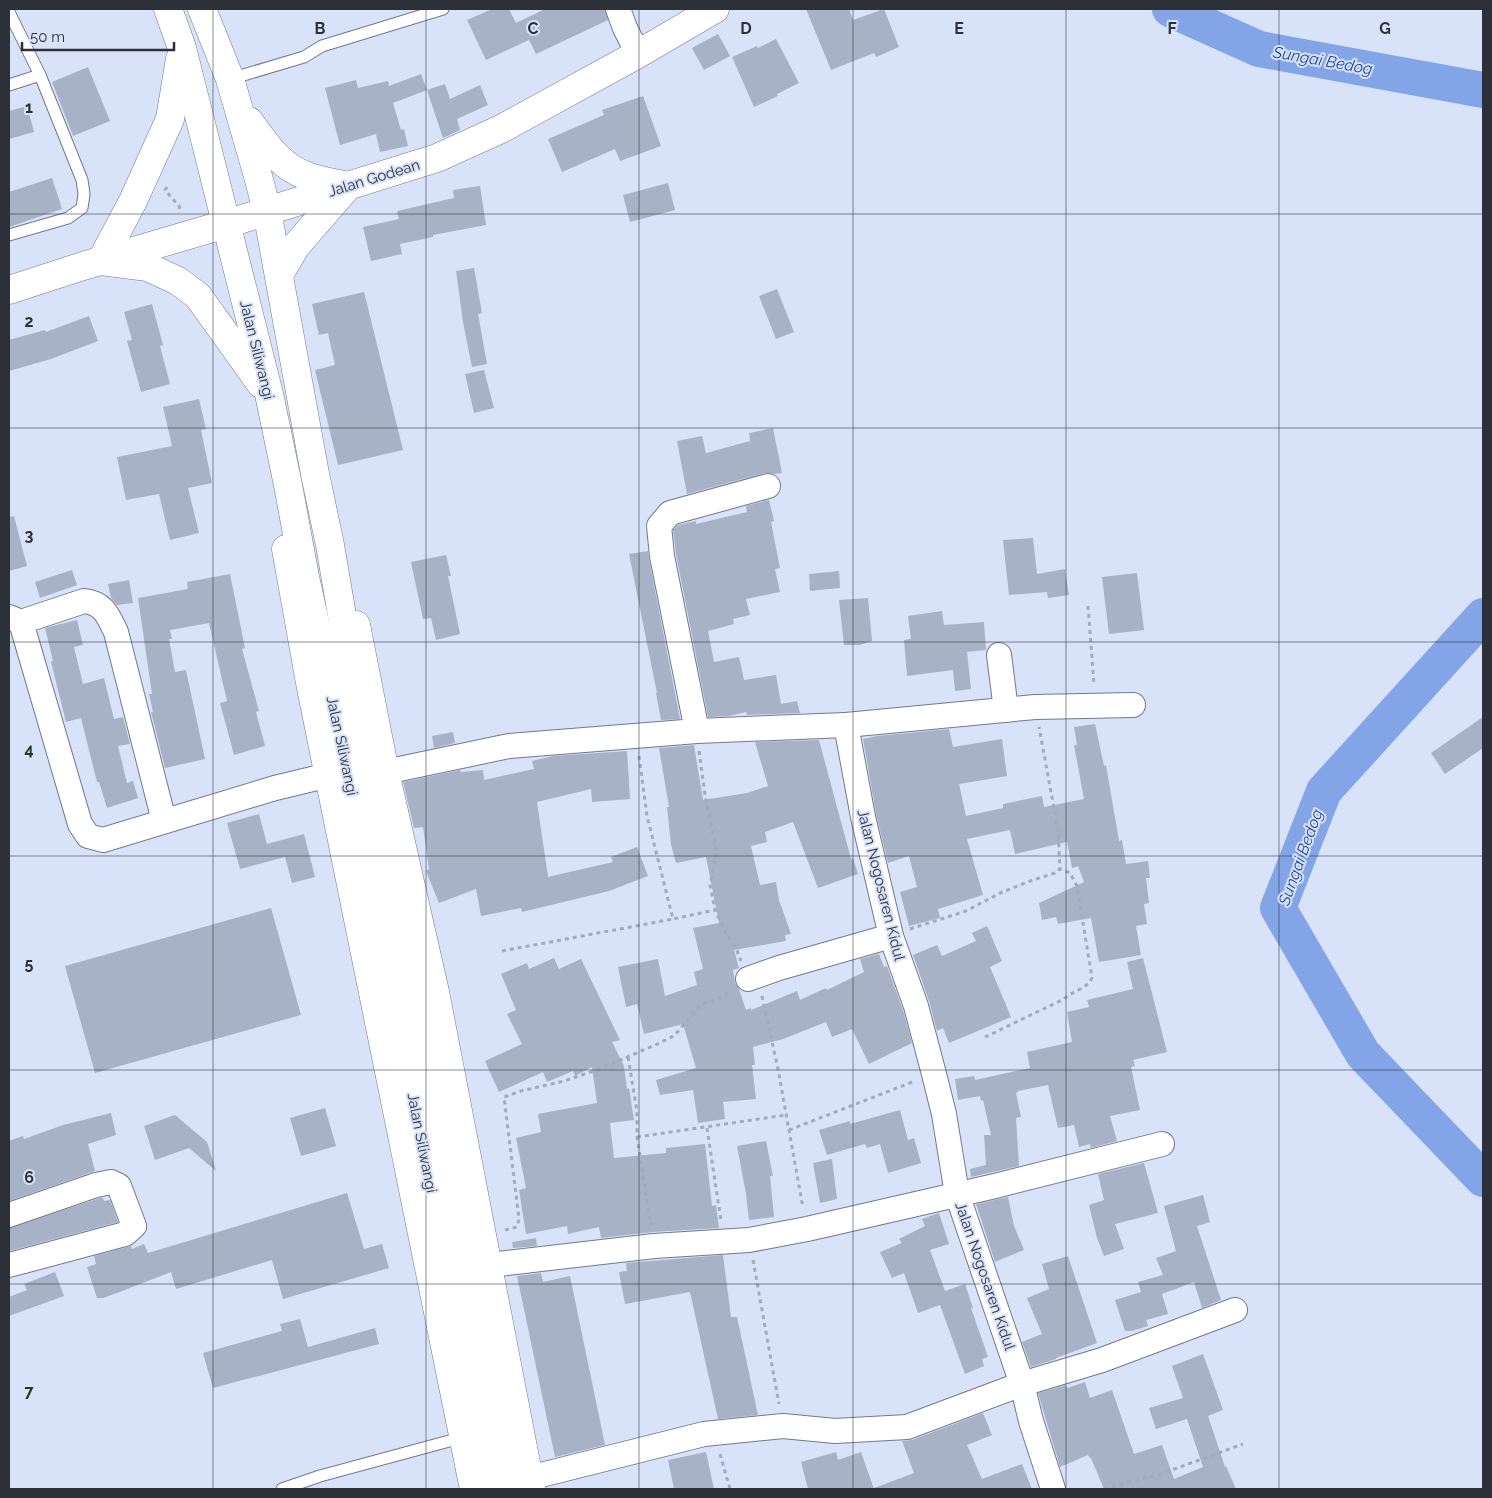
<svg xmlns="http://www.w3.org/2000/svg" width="1492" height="1498" font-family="Raleway,sans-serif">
<rect width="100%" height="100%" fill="#d8e3f9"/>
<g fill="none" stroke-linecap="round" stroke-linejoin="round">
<g stroke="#83a5e7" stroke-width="36">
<path d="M 1170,9 L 1259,49 L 1483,90"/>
<path d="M 1483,616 L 1324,791 L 1278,908 L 1363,1054 L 1483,1179"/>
</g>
</g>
<g fill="#a7b2c6">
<path d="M 492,9 L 509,9 L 516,23 L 545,9 L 605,9 L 608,20 L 536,54 L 529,40 L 486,60 L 467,20 Z"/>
<path d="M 806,9 L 849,9 L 853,20 L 884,9 L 899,47 L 876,57 L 874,53 L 831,70 Z"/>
<path d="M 718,34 L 730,56 L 704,70 L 692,48 Z"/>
<path d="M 776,39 L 799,83 L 777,94 L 778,96 L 754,107 L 732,57 L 757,46 L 758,48 Z"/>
<path d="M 88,67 L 110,121 L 73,136 L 52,82 Z"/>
<path d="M 421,74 L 427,90 L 393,103 L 401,130 L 404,129 L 408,146 L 380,152 L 376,134 L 340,145 L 325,88 L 356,80 L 358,88 L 388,81 L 389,86 Z"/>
<path d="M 445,84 L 450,99 L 480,85 L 488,105 L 457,119 L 460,130 L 443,138 L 427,90 Z"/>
<path d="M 643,96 L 661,146 L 620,161 L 615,149 L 562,172 L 548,139 L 604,115 L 602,110 Z"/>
<path d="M 27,106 L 34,132 L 9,139 L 9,111 Z"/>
<path d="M 52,178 L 62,209 L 9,227 L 9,192 Z"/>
<path d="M 668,183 L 675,210 L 630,222 L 623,195 Z"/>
<path d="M 480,186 L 486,225 L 433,235 L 433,237 L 400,244 L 402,254 L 371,261 L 363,227 L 399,219 L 397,211 L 454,198 L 453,190 Z"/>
<path d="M 474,268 L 482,313 L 478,314 L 487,364 L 472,367 L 463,322 L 456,271 Z"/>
<path d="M 777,289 L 794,332 L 776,339 L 759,296 Z"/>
<path d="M 364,292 L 403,450 L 338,465 L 315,370 L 335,365 L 328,333 L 319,335 L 312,304 Z"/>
<path d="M 152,304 L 163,345 L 160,346 L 170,384 L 141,392 L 127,341 L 132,340 L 124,312 Z"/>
<path d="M 89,316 L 98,341 L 51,359 L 9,371 L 9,340 L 45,330 L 46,332 Z"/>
<path d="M 484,370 L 494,408 L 474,413 L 465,374 Z"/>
<path d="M 199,399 L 206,429 L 201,430 L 212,483 L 188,488 L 199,533 L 170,540 L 159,494 L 126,500 L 117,457 L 172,446 L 163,407 Z"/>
<path d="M 773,428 L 782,473 L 775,474 L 764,473 L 687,494 L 677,441 L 702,436 L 706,453 L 750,441 L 749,433 Z"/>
<path d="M 769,500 L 774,521 L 771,522 L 780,568 L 775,569 L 780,592 L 746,599 L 750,615 L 733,619 L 734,624 L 708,631 L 714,662 L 739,657 L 744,680 L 776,675 L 781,704 L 797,701 L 800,713 L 747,715 L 746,712 L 729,716 L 708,717 L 676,554 L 673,530 L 678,525 L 696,521 L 696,524 L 747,512 L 746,506 Z"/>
<path d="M 14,516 L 27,566 L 9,571 L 9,517 Z"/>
<path d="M 1033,538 L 1037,574 L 1065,569 L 1069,595 L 1048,598 L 1047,592 L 1009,595 L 1003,540 Z"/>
<path d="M 648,551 L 649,559 L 680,719 L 661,720 L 656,693 L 657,693 L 629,554 Z"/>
<path d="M 446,555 L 451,576 L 448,576 L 460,634 L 436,640 L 431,618 L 423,619 L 411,562 Z"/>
<path d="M 72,570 L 77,585 L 40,598 L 35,582 Z"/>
<path d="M 839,571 L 840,588 L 810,591 L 809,574 Z"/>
<path d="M 1137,573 L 1144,630 L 1109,634 L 1102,577 Z"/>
<path d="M 230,574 L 245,648 L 242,649 L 259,711 L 256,712 L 265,746 L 234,755 L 220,703 L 227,701 L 209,623 L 170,630 L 172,639 L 169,639 L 175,672 L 186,670 L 205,759 L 165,768 L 151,712 L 153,712 L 149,694 L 152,694 L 138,598 L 188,589 L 187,582 Z"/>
<path d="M 129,580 L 133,603 L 117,605 L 111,598 L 108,584 Z"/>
<path d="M 868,598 L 872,641 L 860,645 L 844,645 L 839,600 Z"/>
<path d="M 942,611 L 944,625 L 984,622 L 986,650 L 967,652 L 971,689 L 955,691 L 953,670 L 907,676 L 904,640 L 911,639 L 908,616 Z"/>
<path d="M 77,620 L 83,645 L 74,647 L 83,684 L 104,678 L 114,719 L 123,717 L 130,744 L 118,746 L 127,783 L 133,781 L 138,798 L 107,808 L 99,782 L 97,782 L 81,718 L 66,722 L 51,662 L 53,661 L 45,628 Z"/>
<path d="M 1483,717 L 1483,748 L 1445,774 L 1431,753 Z"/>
<path d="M 1095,724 L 1104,766 L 1106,765 L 1119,841 L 1122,840 L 1126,864 L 1148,861 L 1150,878 L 1146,878 L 1149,903 L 1144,904 L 1147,924 L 1136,926 L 1141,955 L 1099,962 L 1091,918 L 1058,924 L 1056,917 L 1042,920 L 1039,903 L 1084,882 L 1078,866 L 1072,868 L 1067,842 L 1015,854 L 1010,830 L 967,839 L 983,895 L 938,909 L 940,918 L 909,926 L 900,892 L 917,887 L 909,856 L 888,863 L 876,814 L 863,739 L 877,736 L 949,729 L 953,747 L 1002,739 L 1007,776 L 959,784 L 966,816 L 1003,808 L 1003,804 L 1042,796 L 1044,807 L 1084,799 L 1074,745 L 1077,745 L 1074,727 Z"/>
<path d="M 453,732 L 455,743 L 434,748 L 432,736 Z"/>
<path d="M 819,740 L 851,859 L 853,858 L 858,874 L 818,888 L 793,822 L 765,832 L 767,842 L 751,846 L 760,885 L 776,882 L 779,900 L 791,934 L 785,935 L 786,941 L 734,950 L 739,968 L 733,970 L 735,983 L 739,989 L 746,1010 L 751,1008 L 751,1010 L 797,991 L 800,1000 L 826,988 L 827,990 L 864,972 L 860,959 L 879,954 L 884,967 L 887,966 L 888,969 L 903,1010 L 912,1043 L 869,1064 L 852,1029 L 832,1037 L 826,1022 L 783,1039 L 753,1047 L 755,1065 L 752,1065 L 756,1099 L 723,1102 L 725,1119 L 698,1123 L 693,1090 L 660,1095 L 656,1080 L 696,1068 L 683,1024 L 644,1034 L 637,1004 L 626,1007 L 618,967 L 658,959 L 665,996 L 697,985 L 694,972 L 703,969 L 693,928 L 719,923 L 706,857 L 676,863 L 671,845 L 667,807 L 669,807 L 659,748 L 694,745 L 703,800 L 747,793 L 768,786 L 755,742 Z"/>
<path d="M 627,751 L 630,799 L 592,802 L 591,789 L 537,802 L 548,877 L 613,862 L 611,857 L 637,847 L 648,876 L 609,891 L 522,912 L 521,908 L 481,916 L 476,889 L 439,903 L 426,871 L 429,869 L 423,827 L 414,828 L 403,782 L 460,770 L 461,772 L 483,770 L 484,780 L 534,769 L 532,761 L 553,756 Z"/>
<path d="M 259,814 L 267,844 L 304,834 L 315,877 L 292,883 L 285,857 L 240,869 L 227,823 Z"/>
<path d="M 271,908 L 301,1015 L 95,1073 L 65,966 Z"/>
<path d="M 987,926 L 1002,961 L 990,967 L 1011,1017 L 949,1043 L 943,1028 L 937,1031 L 929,1001 L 913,955 L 937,945 L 942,956 L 976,941 L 972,933 Z"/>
<path d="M 554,958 L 559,969 L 581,959 L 620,1040 L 612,1042 L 624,1066 L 627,1089 L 629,1088 L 634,1120 L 610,1123 L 614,1158 L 666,1153 L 666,1148 L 705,1144 L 712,1206 L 716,1205 L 719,1228 L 653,1232 L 601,1238 L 599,1227 L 568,1234 L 567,1226 L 526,1234 L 519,1190 L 526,1188 L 516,1138 L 541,1132 L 538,1114 L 597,1103 L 592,1067 L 575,1076 L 573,1071 L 547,1082 L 543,1072 L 499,1092 L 485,1061 L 522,1044 L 507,1014 L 516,1010 L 501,974 L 527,963 L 529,969 Z"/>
<path d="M 1143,958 L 1167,1052 L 1133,1060 L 1135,1066 L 1131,1067 L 1140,1110 L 1110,1116 L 1117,1141 L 1091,1148 L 1090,1144 L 1079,1147 L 1074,1125 L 1058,1128 L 1048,1085 L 1018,1091 L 1018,1092 L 1016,1093 L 1021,1117 L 1016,1118 L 1019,1166 L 971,1177 L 970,1169 L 986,1165 L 984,1135 L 991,1135 L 983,1100 L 981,1101 L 980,1096 L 958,1100 L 955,1079 L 974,1076 L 975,1080 L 1030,1068 L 1027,1052 L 1072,1042 L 1067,1012 L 1089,1007 L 1087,1000 L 1133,989 L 1127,962 Z"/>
<path d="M 325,1108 L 336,1146 L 301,1156 L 290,1118 Z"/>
<path d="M 900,1110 L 908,1140 L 914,1138 L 921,1163 L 888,1173 L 880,1144 L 867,1148 L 865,1144 L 827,1155 L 819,1130 L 850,1121 L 850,1124 Z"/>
<path d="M 111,1113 L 116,1135 L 88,1144 L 95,1171 L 9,1201 L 9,1141 L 23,1136 L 24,1139 L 63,1125 Z"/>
<path d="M 175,1115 L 207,1142 L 216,1171 L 189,1148 L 155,1160 L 144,1126 Z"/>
<path d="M 766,1141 L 773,1176 L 770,1176 L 774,1217 L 749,1220 L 746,1194 L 737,1146 Z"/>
<path d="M 832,1159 L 837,1199 L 820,1203 L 813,1163 Z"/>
<path d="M 1144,1163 L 1158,1213 L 1115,1224 L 1124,1249 L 1104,1256 L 1097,1238 L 1089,1205 L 1104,1200 L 1098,1174 Z"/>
<path d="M 347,1193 L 364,1249 L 382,1244 L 389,1268 L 283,1299 L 272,1260 L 176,1289 L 171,1272 L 117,1293 L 103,1298 L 97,1298 L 87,1267 L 96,1264 L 94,1256 L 131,1246 L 132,1249 L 144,1244 L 148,1253 Z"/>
<path d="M 1203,1195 L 1210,1222 L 1197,1226 L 1221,1300 L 1202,1308 L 1194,1282 L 1162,1294 L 1168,1314 L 1146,1320 L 1148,1326 L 1132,1331 L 1125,1331 L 1115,1300 L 1141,1292 L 1138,1282 L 1163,1275 L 1156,1258 L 1176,1251 L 1164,1206 Z"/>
<path d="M 1008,1197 L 1014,1226 L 1024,1250 L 995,1262 L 976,1204 Z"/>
<path d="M 100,1198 L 103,1198 L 104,1201 L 110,1200 L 118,1222 L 9,1251 L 9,1228 Z"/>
<path d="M 939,1213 L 949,1244 L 930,1250 L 945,1291 L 965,1284 L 973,1308 L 971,1308 L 988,1357 L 982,1359 L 984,1366 L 965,1374 L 940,1305 L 918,1313 L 904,1273 L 892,1278 L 880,1252 L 902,1243 L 899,1239 L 925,1226 L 922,1219 Z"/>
<path d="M 536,1238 L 537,1246 L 513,1248 L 512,1242 Z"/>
<path d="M 723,1255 L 731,1317 L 737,1317 L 758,1415 L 718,1419 L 690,1292 L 625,1304 L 619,1272 L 627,1271 L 626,1263 Z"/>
<path d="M 1068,1256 L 1097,1343 L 1056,1358 L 1056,1359 L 1031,1367 L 1022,1342 L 1042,1334 L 1027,1298 L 1049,1289 L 1042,1264 Z"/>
<path d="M 55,1272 L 64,1296 L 9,1316 L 9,1297 L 27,1290 L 24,1284 Z"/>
<path d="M 541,1273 L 543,1282 L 570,1276 L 605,1445 L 555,1457 L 517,1276 Z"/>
<path d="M 300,1319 L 308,1347 L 375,1328 L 379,1344 L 213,1388 L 203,1353 L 282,1331 L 280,1324 Z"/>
<path d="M 1203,1354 L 1223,1410 L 1208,1416 L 1225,1467 L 1226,1466 L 1236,1489 L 1104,1489 L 1091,1458 L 1090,1458 L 1088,1455 L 1060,1467 L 1038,1393 L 1066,1385 L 1067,1388 L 1085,1382 L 1090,1398 L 1112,1390 L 1134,1454 L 1162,1445 L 1174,1479 L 1203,1467 L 1187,1419 L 1156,1429 L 1149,1408 L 1183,1398 L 1172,1366 Z"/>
<path d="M 983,1413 L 992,1435 L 967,1445 L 982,1479 L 1022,1464 L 1032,1489 L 874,1489 L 874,1488 L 914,1473 L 902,1441 L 912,1440 Z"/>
<path d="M 706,1452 L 714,1489 L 674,1489 L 668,1460 Z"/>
<path d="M 836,1452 L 838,1460 L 861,1452 L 874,1489 L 808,1489 L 801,1462 Z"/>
</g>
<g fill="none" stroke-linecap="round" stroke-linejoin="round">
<defs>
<g id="lane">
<path d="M 9,12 L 40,75 L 82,180 L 84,194 L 82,208 L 68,218 L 9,235"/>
<path d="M 230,79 L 304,57 L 322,46 L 443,9"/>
<path d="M 9,85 L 40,75"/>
<path d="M 282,1489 L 320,1476 L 464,1437"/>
</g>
<g id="street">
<path d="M 618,9 L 625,28 L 638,54"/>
<path d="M 9,617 L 21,622 L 84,601 C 104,603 108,616 116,632 L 164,821"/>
<path d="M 21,622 L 80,824 L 88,836 L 103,840 L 275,788 L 329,775"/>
<path d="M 999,655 L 1006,710"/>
<path d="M 846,725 L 1035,707 L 1133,705"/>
<path d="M 697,731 L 662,556 L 659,526 L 670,513 L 768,486"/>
<path d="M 385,772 L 509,746 L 697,731 L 846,725 L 863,817 L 891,936 L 916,1006 L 934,1074 L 944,1114 L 957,1194 L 1022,1384 L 1031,1421 L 1053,1489"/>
<path d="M 748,979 L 779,968 L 891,936"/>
<path d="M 9,1215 L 96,1185 L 111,1182 L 119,1186 L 134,1226 L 125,1234 L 9,1265"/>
<path d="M 489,1265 L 654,1246 L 749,1240 L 807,1229 L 995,1186 L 1162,1144"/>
<path d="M 529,1478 L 704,1434 L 783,1426 L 835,1431 L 907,1427 L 1022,1384 L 1102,1360 L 1235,1310"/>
</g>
<g id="secondary">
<path d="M 286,549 L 311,688 L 474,1489"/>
<path d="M 356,625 L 385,772 L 435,992 L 531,1489"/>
</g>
<path id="primary" d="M 9,290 L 83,266 L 226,224 L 437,158 L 501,129 L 638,54 L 715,9"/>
<g id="highway">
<path d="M 168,9 L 182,48 L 269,394 L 288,485 L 305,577 L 353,795 L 490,1489"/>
<path d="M 202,9 L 230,79 L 258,176 L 267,211 L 315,474 L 330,545 L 367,762 L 422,1014 L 501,1415 L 514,1489"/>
<path d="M 180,59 L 170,119 L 133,201 L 101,261 L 148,267 L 178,281 L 198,296 L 261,384"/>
<path d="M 249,121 C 265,143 280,167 307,176 C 320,181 335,183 348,186 L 296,246 L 279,275"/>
</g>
</defs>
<use href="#lane" stroke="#707a8d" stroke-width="13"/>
<use href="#street" stroke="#707a8d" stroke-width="26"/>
<use href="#secondary" stroke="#707a8d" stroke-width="29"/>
<use href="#primary" stroke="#707a8d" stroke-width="29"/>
<use href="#highway" stroke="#707a8d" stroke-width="29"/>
<g stroke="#a2abbd" stroke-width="3" stroke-dasharray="4 4" stroke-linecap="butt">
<path d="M 167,187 L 165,190 L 179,206 L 181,213"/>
<path d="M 1088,606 L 1094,685"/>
<path d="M 699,751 L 705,795 L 717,853 L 710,885 L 715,910 L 727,935 L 736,948 L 741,961"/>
<path d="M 639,756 L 647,816 L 673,919 L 715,910"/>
<path d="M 910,929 L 966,911 L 1000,893 L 1030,881 L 1055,873 L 1060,869 L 1058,830 L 1039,727"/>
<path d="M 502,951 L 673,919"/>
<path d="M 762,996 L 778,1069 L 803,1208"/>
<path d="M 985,1037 L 1064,999 C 1073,990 1086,990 1092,978 L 1077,886 L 1070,873 L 1060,869"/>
<path d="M 628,1057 L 637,1111 L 637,1137 L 651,1225"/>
<path d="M 707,1128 L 721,1221"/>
<path d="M 789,1130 L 915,1081"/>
<path d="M 637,1137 L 786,1115"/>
<path d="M 505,1230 L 517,1227 L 519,1219 L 504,1097 L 521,1091 L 564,1081 L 597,1070 L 662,1042 L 675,1035 L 700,1005 L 723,996 L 730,991"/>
<path d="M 753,1260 L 779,1404"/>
<path d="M 720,1454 L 730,1489"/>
<path d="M 1104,1489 L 1161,1474 L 1243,1444"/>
</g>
<use href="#lane" stroke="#fff" stroke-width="11"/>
<use href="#street" stroke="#fff" stroke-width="24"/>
<use href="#secondary" stroke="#fff" stroke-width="28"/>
<use href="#primary" stroke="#fff" stroke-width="28"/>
<use href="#highway" stroke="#fff" stroke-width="28"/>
</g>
<path fill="none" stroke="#2c3139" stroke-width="1" stroke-opacity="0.55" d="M 213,9 L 213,1489M 426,9 L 426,1489M 639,9 L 639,1489M 853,9 L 853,1489M 1066,9 L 1066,1489M 1279,9 L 1279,1489M 9,214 L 1483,214M 9,428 L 1483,428M 9,642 L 1483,642M 9,856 L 1483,856M 9,1070 L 1483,1070M 9,1284 L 1483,1284"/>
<g text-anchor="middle" stroke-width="4" stroke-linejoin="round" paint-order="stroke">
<g font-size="15" fill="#2c3139" stroke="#d8e3f9">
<text transform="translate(374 178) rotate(-17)" y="5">Jalan Godean</text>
<text transform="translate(257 350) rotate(76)" y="5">Jalan Siliwangi</text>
<text transform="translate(342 746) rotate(78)" y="5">Jalan Siliwangi</text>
<text transform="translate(881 885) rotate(76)" y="5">Jalan Nogosaren Kidul</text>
<text transform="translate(422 1143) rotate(79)" y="5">Jalan Siliwangi</text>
<text transform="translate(985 1276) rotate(71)" y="5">Jalan Nogosaren Kidul</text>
</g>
<g font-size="16" font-style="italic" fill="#1f438f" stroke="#d8e3f9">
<text transform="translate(1323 60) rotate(10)" y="6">Sungai Bedog</text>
<text transform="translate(1300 857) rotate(-70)" y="6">Sungai Bedog</text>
</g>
</g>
<g font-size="16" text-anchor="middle" font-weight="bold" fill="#2c3139" stroke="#d8e3f9" stroke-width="4" stroke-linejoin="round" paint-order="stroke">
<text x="320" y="34">B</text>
<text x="533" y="34">C</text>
<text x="746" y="34">D</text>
<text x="959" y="34">E</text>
<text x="1172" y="34">F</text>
<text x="1385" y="34">G</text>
<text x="29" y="113">1</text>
<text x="29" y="327">2</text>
<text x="29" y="541">3</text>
<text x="29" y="755">4</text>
<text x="29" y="969">5</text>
<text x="29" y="1183">6</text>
<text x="29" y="1397">7</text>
</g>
<rect width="1492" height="1498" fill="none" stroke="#2c3139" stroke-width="20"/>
<path d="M22 42v8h152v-8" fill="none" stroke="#2c3139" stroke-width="2.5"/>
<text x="30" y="42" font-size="15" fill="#2c3139" stroke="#d8e3f9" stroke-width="4" paint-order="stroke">50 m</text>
</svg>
